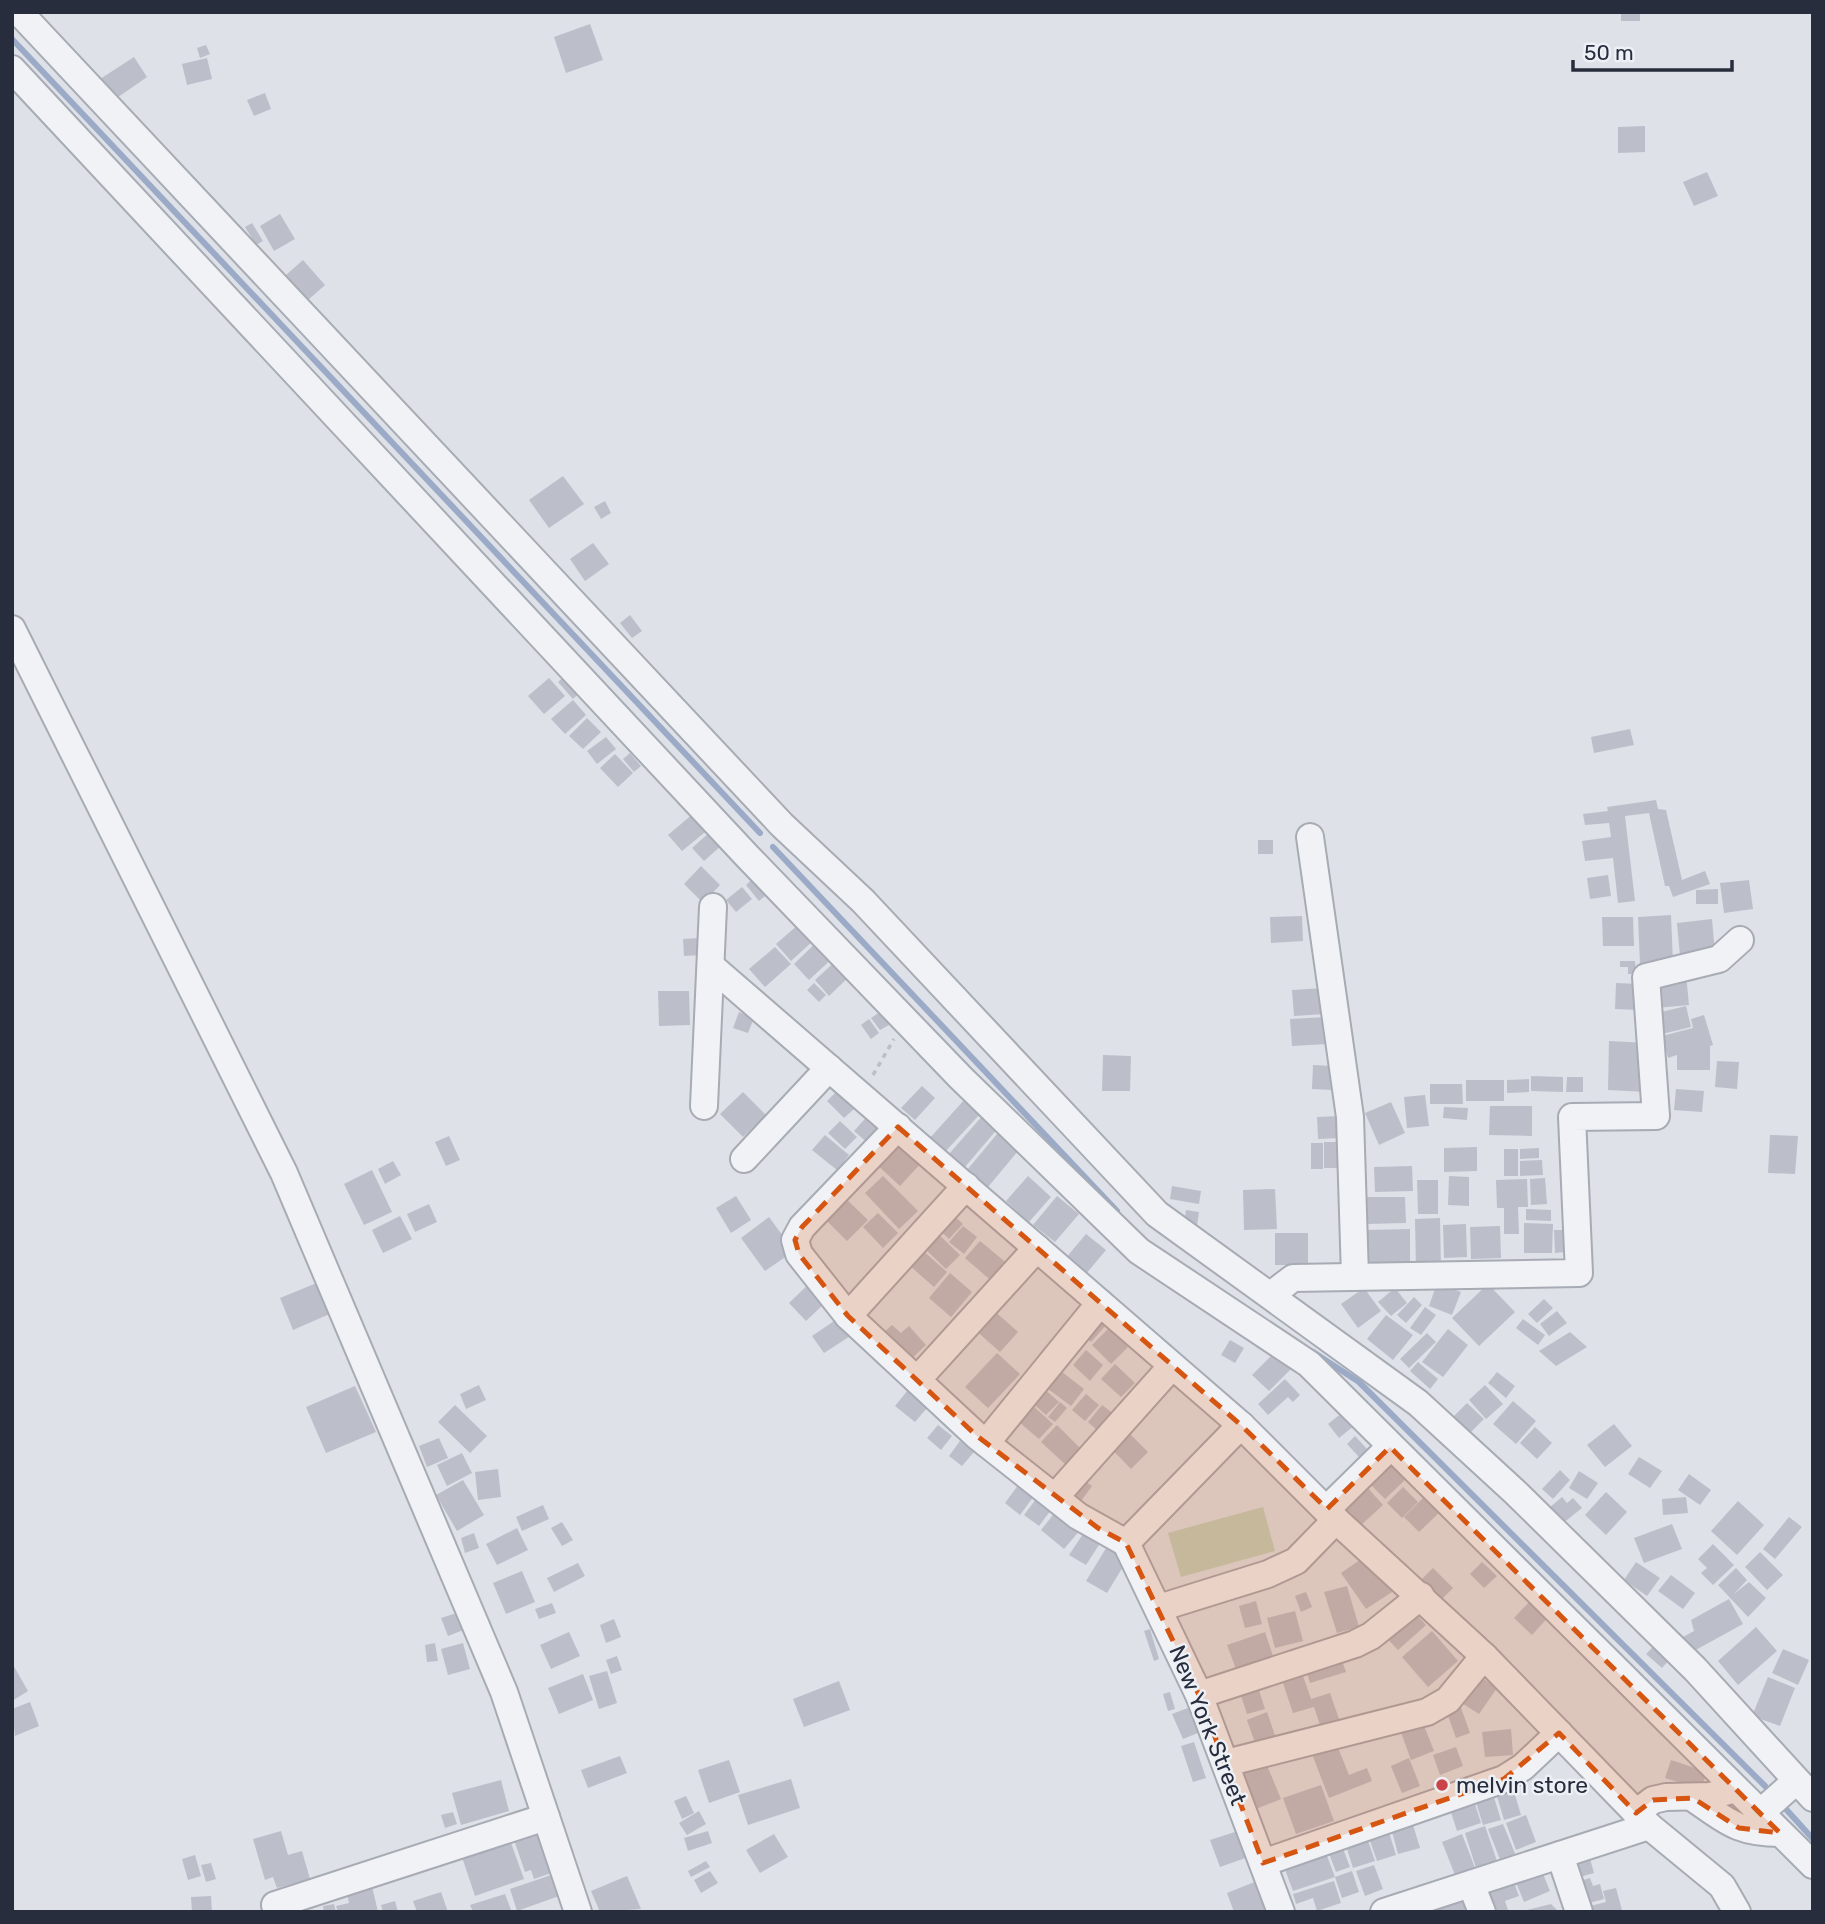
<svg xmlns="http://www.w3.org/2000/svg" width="1825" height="1924" font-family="Rubik,sans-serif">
<rect width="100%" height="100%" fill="#dee1e7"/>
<path fill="#c2d1bf" d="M 1263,1507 L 1275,1551 L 1181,1577 L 1168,1533 Z"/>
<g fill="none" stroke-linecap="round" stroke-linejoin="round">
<g stroke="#9aaac7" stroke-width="6">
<path d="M 12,39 L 760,833"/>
<path d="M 773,847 L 1117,1211"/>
<path d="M 1313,1352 L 1359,1382 L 1765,1786"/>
<path d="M 1784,1807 L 1813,1839"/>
</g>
</g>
<g fill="#bcbfca">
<rect x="1621" y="12" width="19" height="9"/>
<path d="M 590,24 L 603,60 L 566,73 L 554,37 Z"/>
<path d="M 206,45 L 210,54 L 200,58 L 197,48 Z"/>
<path d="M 134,57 L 147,77 L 111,102 L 97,81 Z"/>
<path d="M 207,58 L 212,79 L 187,85 L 182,64 Z"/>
<path d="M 265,93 L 271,109 L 254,116 L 247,100 Z"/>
<path d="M 1645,126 L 1645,152 L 1618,153 L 1618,127 Z"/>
<path d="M 1707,172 L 1718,196 L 1694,206 L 1683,182 Z"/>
<path d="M 280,214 L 295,239 L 274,251 L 260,226 Z"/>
<path d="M 252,223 L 263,241 L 256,245 L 245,227 Z"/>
<path d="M 303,260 L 325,285 L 308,300 L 286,275 Z"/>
<path d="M 563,476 L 584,504 L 549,528 L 529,500 Z"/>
<path d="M 605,501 L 611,513 L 601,519 L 594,507 Z"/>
<path d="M 593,543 L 609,564 L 585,581 L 570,559 Z"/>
<path d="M 630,615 L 642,631 L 632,638 L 620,623 Z"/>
<path d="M 572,669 L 587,686 L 573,699 L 558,682 Z"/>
<path d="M 549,678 L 565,696 L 544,714 L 528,696 Z"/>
<path d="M 573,700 L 586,715 L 565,734 L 551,719 Z"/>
<path d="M 587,718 L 601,732 L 583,749 L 569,736 Z"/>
<path d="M 1630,729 L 1634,745 L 1594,753 L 1591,737 Z"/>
<path d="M 606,737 L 616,749 L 597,764 L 587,751 Z"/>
<path d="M 630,753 L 641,766 L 634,772 L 623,759 Z"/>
<path d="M 615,754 L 633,773 L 618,787 L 600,768 Z"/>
<path d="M 1656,800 L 1658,809 L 1666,810 L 1682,880 L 1705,871 L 1710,884 L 1673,897 L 1669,886 L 1665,886 L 1649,813 L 1625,816 L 1635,901 L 1618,903 L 1613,858 L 1585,861 L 1582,841 L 1611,837 L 1609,823 L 1585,825 L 1583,814 L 1608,811 L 1607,807 Z"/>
<path d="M 701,807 L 715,824 L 682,851 L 668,835 Z"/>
<path d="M 710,832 L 722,845 L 704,861 L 692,848 Z"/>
<rect x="1258" y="840" width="15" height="14"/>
<path d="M 701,866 L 720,885 L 703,903 L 684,884 Z"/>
<path d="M 758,874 L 771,891 L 759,901 L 746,885 Z"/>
<path d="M 1608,875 L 1611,896 L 1590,899 L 1587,878 Z"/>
<path d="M 1749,880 L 1753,909 L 1724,913 L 1720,883 Z"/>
<path d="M 742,887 L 752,899 L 736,912 L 726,900 Z"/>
<path d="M 1718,889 L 1718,904 L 1696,904 L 1696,890 Z"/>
<path d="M 1671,915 L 1673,963 L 1640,964 L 1638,917 Z"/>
<path d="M 1302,916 L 1303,941 L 1271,943 L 1270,917 Z"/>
<path d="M 1602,917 L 1633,917 L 1634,946 L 1603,946 Z"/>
<path d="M 1712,919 L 1715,953 L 1680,956 L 1677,923 Z"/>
<path d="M 799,924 L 814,940 L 791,961 L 776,944 Z"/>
<path d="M 822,937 L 837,954 L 809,980 L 794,964 Z"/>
<path d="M 699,938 L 700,955 L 684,956 L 683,939 Z"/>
<path d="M 775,947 L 791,964 L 765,987 L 749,969 Z"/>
<path d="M 839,958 L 853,973 L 829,996 L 815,980 Z"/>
<path d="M 1620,961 L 1635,961 L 1636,974 L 1628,974 L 1628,967 L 1620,967 Z"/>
<path d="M 1686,974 L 1689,1005 L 1656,1008 L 1653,977 Z"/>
<path d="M 814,983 L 826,995 L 819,1002 L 807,990 Z"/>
<path d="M 1616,983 L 1639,984 L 1638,1010 L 1615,1009 Z"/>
<path d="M 1324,988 L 1325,1014 L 1294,1016 L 1292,990 Z"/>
<path d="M 658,991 L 689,991 L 690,1025 L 659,1026 Z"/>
<path d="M 1686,1006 L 1691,1027 L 1662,1034 L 1657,1013 Z"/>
<path d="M 739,1012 L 754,1018 L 748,1033 L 733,1028 Z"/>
<path d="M 880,1012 L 889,1025 L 880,1030 L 871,1018 Z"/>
<path d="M 1704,1015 L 1713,1045 L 1710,1046 L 1710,1070 L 1677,1070 L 1677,1055 L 1668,1058 L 1662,1036 L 1693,1028 L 1691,1019 Z"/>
<path d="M 1325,1017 L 1327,1044 L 1292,1046 L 1290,1019 Z"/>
<path d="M 869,1019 L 879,1033 L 871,1039 L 861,1025 Z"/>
<path d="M 1609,1041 L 1649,1043 L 1647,1092 L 1608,1090 Z"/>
<path d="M 1103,1055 L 1131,1056 L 1130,1091 L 1102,1091 Z"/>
<path d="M 1717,1061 L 1739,1062 L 1737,1089 L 1715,1087 Z"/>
<path d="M 1313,1065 L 1333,1066 L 1332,1090 L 1312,1089 Z"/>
<path d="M 1531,1076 L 1563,1077 L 1563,1092 L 1531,1091 Z"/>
<path d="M 1567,1077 L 1583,1077 L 1583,1092 L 1566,1092 Z"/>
<path d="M 1529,1079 L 1529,1092 L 1507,1093 L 1507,1080 Z"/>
<rect x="1466" y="1080" width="38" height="21"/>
<path d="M 1430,1084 L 1462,1084 L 1463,1104 L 1430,1104 Z"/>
<path d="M 922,1086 L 935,1098 L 915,1120 L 901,1108 Z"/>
<path d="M 1676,1089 L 1704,1091 L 1702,1112 L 1674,1110 Z"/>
<path d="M 837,1091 L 854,1109 L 844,1118 L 827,1101 Z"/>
<path d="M 743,1092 L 766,1115 L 743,1137 L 720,1114 Z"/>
<path d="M 1425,1095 L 1429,1126 L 1407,1128 L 1404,1097 Z"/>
<path d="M 965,1099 L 981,1113 L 944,1153 L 929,1139 Z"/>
<path d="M 1391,1102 L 1405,1133 L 1379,1145 L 1365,1113 Z"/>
<path d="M 1490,1106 L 1532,1106 L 1532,1136 L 1489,1135 Z"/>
<path d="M 1444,1107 L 1468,1108 L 1467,1120 L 1443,1118 Z"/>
<path d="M 872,1111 L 888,1125 L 870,1145 L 854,1131 Z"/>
<path d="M 984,1114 L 999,1127 L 965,1167 L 949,1154 Z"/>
<path d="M 1340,1116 L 1341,1138 L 1318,1139 L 1317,1117 Z"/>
<path d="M 840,1121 L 857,1137 L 845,1149 L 828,1133 Z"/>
<path d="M 1002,1128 L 1023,1145 L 988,1187 L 967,1170 Z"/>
<path d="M 825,1135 L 849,1155 L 837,1170 L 812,1150 Z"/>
<path d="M 1770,1135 L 1798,1136 L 1795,1174 L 1768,1173 Z"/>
<path d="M 449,1136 L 460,1160 L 446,1166 L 435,1142 Z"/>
<path d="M 895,1138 L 922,1162 L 900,1186 L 874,1162 Z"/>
<rect x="1324" y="1142" width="24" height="26"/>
<rect x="1311" y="1143" width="12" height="26"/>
<path d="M 1477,1147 L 1477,1171 L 1444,1172 L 1444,1148 Z"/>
<path d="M 1539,1148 L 1539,1158 L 1520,1159 L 1520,1149 Z"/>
<rect x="1504" y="1149" width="14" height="27"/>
<path d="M 1542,1160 L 1543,1175 L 1520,1176 L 1520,1161 Z"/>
<path d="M 393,1161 L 401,1175 L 385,1184 L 378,1169 Z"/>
<path d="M 1412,1166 L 1413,1191 L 1375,1192 L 1374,1167 Z"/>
<path d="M 372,1170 L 392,1212 L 364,1225 L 344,1184 Z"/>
<path d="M 883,1176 L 918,1211 L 899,1229 L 865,1193 Z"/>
<path d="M 1028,1176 L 1051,1197 L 1029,1222 L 1006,1201 Z"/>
<path d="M 1449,1176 L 1469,1177 L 1469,1206 L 1448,1205 Z"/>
<path d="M 1545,1178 L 1547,1204 L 1531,1205 L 1530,1179 Z"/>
<path d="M 1527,1179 L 1528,1207 L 1518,1207 L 1519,1234 L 1504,1234 L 1504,1208 L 1497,1208 L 1496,1180 Z"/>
<path d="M 1417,1180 L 1438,1180 L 1438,1214 L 1418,1214 Z"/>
<path d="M 1172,1186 L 1201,1191 L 1199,1204 L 1170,1199 Z"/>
<path d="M 1275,1189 L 1277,1229 L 1244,1230 L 1243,1190 Z"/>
<path d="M 736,1196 L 751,1220 L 731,1233 L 716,1208 Z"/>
<path d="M 843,1196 L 868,1220 L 847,1241 L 823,1217 Z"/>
<path d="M 1057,1196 L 1079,1214 L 1055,1242 L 1033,1225 Z"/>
<path d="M 1367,1197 L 1405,1197 L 1406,1223 L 1368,1224 Z"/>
<path d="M 429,1204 L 437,1222 L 415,1232 L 407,1214 Z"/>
<path d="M 1526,1209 L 1551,1210 L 1551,1221 L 1526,1220 Z"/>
<path d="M 1186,1210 L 1199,1212 L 1197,1226 L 1184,1224 Z"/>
<path d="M 878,1213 L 898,1233 L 883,1248 L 863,1227 Z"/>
<path d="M 951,1213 L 963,1224 L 949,1239 L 937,1228 Z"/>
<path d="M 400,1216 L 412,1239 L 383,1253 L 372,1230 Z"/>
<path d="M 769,1217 L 794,1251 L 765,1271 L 741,1238 Z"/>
<path d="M 1440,1218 L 1441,1270 L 1416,1270 L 1415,1219 Z"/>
<path d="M 1524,1223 L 1553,1224 L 1552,1253 L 1524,1253 Z"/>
<path d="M 1466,1224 L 1467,1257 L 1444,1258 L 1443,1225 Z"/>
<path d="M 963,1226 L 977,1237 L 964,1254 L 949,1242 Z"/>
<path d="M 1500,1226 L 1501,1258 L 1471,1259 L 1470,1227 Z"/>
<path d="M 1410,1229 L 1410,1265 L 1366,1266 L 1366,1230 Z"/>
<path d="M 934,1230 L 960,1255 L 946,1269 L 920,1244 Z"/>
<path d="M 1554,1230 L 1564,1230 L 1565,1252 L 1555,1253 Z"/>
<rect x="1275" y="1233" width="33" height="32"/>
<path d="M 1086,1234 L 1106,1250 L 1085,1275 L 1065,1259 Z"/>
<path d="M 980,1241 L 1009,1265 L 994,1283 L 965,1258 Z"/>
<path d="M 922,1250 L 947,1272 L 934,1287 L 909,1265 Z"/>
<path d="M 950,1273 L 972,1292 L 951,1317 L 929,1298 Z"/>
<path d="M 812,1281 L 829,1299 L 806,1321 L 789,1303 Z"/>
<path d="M 319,1282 L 332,1313 L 293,1330 L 280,1298 Z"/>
<path d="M 1437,1283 L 1461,1292 L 1452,1315 L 1429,1306 Z"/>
<path d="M 1488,1284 L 1515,1312 L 1479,1346 L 1452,1318 Z"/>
<path d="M 1364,1288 L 1381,1311 L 1358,1328 L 1341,1304 Z"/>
<path d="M 1395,1288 L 1407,1303 L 1391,1316 L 1378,1302 Z"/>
<path d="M 1414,1297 L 1422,1305 L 1406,1323 L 1397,1315 Z"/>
<path d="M 1544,1299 L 1553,1308 L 1537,1323 L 1528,1314 Z"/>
<path d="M 990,1307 L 1018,1332 L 1000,1352 L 972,1327 Z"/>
<path d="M 1425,1307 L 1436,1315 L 1421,1335 L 1410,1328 Z"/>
<path d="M 1557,1311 L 1567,1323 L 1549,1336 L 1540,1324 Z"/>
<path d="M 843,1315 L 855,1333 L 824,1353 L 812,1336 Z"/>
<path d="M 1386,1315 L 1413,1335 L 1393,1360 L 1367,1339 Z"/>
<path d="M 1100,1316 L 1108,1323 L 1091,1342 L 1084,1335 Z"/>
<path d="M 1523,1319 L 1545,1335 L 1538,1345 L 1516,1328 Z"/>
<path d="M 892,1325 L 901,1333 L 909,1326 L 926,1345 L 906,1364 L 879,1337 Z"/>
<path d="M 1109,1328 L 1128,1347 L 1111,1364 L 1092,1345 Z"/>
<path d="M 1448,1329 L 1468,1345 L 1443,1377 L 1422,1362 Z"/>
<path d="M 1570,1332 L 1587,1347 L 1556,1366 L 1539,1351 Z"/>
<path d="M 1427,1333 L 1436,1342 L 1409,1368 L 1400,1359 Z"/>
<path d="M 1230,1340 L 1244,1348 L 1235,1363 L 1221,1355 Z"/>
<path d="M 1086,1350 L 1103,1365 L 1090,1381 L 1073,1365 Z"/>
<path d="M 997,1353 L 1020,1374 L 988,1408 L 965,1387 Z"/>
<path d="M 1274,1353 L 1291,1369 L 1269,1391 L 1252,1375 Z"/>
<path d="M 1418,1362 L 1438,1379 L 1430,1389 L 1410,1371 Z"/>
<path d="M 1115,1364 L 1135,1383 L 1121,1397 L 1101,1379 Z"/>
<path d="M 1053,1365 L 1084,1389 L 1071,1406 L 1040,1383 Z"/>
<path d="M 1497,1372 L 1515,1386 L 1506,1398 L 1488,1383 Z"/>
<path d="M 1285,1379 L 1300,1395 L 1293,1402 L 1288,1397 L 1268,1415 L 1258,1404 Z"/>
<path d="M 479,1385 L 486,1400 L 466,1409 L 460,1394 Z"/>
<path d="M 912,1385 L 932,1402 L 915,1422 L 895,1406 Z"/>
<path d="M 1485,1385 L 1503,1404 L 1486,1419 L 1469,1400 Z"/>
<path d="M 355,1386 L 376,1432 L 326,1453 L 306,1407 Z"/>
<path d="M 1041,1386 L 1059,1402 L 1046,1415 L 1029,1400 Z"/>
<path d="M 1086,1394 L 1099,1405 L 1085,1421 L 1072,1410 Z"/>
<path d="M 1513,1401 L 1536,1421 L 1516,1444 L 1493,1424 Z"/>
<path d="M 1060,1402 L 1067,1408 L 1055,1422 L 1048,1417 Z"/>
<path d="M 1467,1403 L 1484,1419 L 1470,1433 L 1453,1417 Z"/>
<path d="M 455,1405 L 487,1436 L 470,1453 L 438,1422 Z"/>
<path d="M 1102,1405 L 1115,1415 L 1100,1433 L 1088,1422 Z"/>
<path d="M 1033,1406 L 1053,1424 L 1039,1439 L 1019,1422 Z"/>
<path d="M 1348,1408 L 1360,1421 L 1339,1438 L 1328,1424 Z"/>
<path d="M 1614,1424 L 1632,1446 L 1605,1467 L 1587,1445 Z"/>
<path d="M 938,1425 L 952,1436 L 941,1450 L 927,1438 Z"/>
<path d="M 1057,1425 L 1083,1451 L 1068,1467 L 1041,1442 Z"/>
<path d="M 1122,1426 L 1148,1452 L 1131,1469 L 1105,1442 Z"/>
<path d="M 1535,1427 L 1552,1443 L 1537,1459 L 1520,1443 Z"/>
<path d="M 1355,1436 L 1367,1449 L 1359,1457 L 1347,1444 Z"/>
<path d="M 439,1438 L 448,1458 L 427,1467 L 419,1446 Z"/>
<path d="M 960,1441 L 974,1452 L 962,1466 L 949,1456 Z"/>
<path d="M 462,1453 L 472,1473 L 447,1486 L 437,1465 Z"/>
<path d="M 1639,1457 L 1662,1471 L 1650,1488 L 1628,1474 Z"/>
<path d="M 1393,1461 L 1408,1477 L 1385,1499 L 1369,1483 Z"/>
<path d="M 498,1469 L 501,1497 L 478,1500 L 475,1472 Z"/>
<path d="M 1560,1470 L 1570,1480 L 1553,1499 L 1542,1489 Z"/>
<path d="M 1579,1471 L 1598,1483 L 1587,1499 L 1569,1488 Z"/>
<path d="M 1689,1474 L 1711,1490 L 1700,1505 L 1678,1490 Z"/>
<path d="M 1076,1475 L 1092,1486 L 1078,1505 L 1063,1494 Z"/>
<path d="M 463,1480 L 484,1515 L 457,1531 L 436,1495 Z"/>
<path d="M 1019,1484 L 1034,1496 L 1020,1515 L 1005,1503 Z"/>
<path d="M 1367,1487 L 1383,1505 L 1361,1525 L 1345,1508 Z"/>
<path d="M 1403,1487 L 1418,1502 L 1402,1518 L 1387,1503 Z"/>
<path d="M 1606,1492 L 1627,1512 L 1606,1535 L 1585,1515 Z"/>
<path d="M 1427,1494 L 1443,1509 L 1419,1532 L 1404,1517 Z"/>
<path d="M 1039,1495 L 1054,1506 L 1039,1526 L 1024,1515 Z"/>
<path d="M 1562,1497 L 1567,1503 L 1573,1498 L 1582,1508 L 1562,1524 L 1549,1508 Z"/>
<path d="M 1686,1497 L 1688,1513 L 1663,1515 L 1662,1499 Z"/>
<path d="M 1738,1501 L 1764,1525 L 1737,1555 L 1711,1531 Z"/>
<path d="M 543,1505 L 549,1519 L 522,1531 L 516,1517 Z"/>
<path d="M 1057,1510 L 1081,1529 L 1064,1549 L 1041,1530 Z"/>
<path d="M 1789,1517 L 1802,1527 L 1775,1559 L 1763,1549 Z"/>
<path d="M 562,1522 L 573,1540 L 562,1546 L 551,1528 Z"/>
<path d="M 1672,1524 L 1682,1549 L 1644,1563 L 1634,1538 Z"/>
<path d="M 517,1528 L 528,1550 L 497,1565 L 486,1544 Z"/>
<path d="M 474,1533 L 479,1548 L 465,1553 L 461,1538 Z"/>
<path d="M 1083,1534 L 1099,1545 L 1086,1565 L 1069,1555 Z"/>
<path d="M 1713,1544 L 1734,1565 L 1713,1585 L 1701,1573 L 1707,1568 L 1698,1559 Z"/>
<path d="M 1108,1545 L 1129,1557 L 1107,1593 L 1086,1581 Z"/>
<path d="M 1760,1552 L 1783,1575 L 1767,1590 L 1745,1567 Z"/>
<path d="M 1367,1555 L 1392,1592 L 1366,1609 L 1341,1573 Z"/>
<path d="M 1482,1562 L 1497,1576 L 1484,1588 L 1470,1574 Z"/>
<path d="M 1636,1562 L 1660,1578 L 1647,1596 L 1624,1580 Z"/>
<path d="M 578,1563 L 585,1576 L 554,1592 L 547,1578 Z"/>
<path d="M 1433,1568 L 1453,1588 L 1441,1600 L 1421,1580 Z"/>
<path d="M 1736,1568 L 1747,1580 L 1734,1594 L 1749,1582 L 1766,1598 L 1748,1617 L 1718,1585 Z"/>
<path d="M 522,1571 L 535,1602 L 506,1614 L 493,1583 Z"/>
<path d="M 1671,1575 L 1695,1593 L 1683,1609 L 1658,1591 Z"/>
<path d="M 1347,1586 L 1359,1627 L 1337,1633 L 1324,1592 Z"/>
<path d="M 1306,1592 L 1312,1607 L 1301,1612 L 1295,1596 Z"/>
<path d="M 1533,1598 L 1551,1614 L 1532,1635 L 1514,1618 Z"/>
<path d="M 1729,1599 L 1743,1624 L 1692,1652 L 1683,1637 L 1694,1631 L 1691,1620 Z"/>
<path d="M 1256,1601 L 1262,1624 L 1245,1628 L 1239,1606 Z"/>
<path d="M 552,1603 L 556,1613 L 539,1619 L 535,1609 Z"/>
<path d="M 1410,1608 L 1426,1625 L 1398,1650 L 1382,1633 Z"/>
<path d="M 1295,1611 L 1303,1641 L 1275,1648 L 1267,1618 Z"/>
<path d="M 460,1612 L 466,1629 L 448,1636 L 441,1618 Z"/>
<path d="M 614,1619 L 621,1637 L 606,1643 L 600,1625 Z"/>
<path d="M 1756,1627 L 1777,1651 L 1738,1685 L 1718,1661 Z"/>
<path d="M 1150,1629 L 1159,1659 L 1154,1661 L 1144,1631 Z"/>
<path d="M 1432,1631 L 1458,1661 L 1428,1687 L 1402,1657 Z"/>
<path d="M 569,1632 L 580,1656 L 551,1669 L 540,1645 Z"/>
<path d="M 1265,1632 L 1273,1656 L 1236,1669 L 1227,1645 Z"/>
<path d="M 435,1643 L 438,1661 L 427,1662 L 425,1645 Z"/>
<path d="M 463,1643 L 470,1669 L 448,1675 L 441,1649 Z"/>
<path d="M 1655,1645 L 1670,1659 L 1662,1668 L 1646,1654 Z"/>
<path d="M 1783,1649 L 1809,1660 L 1798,1685 L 1772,1673 Z"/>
<path d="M 1340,1655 L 1346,1672 L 1310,1683 L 1305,1666 Z"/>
<path d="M 617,1656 L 622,1670 L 611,1674 L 606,1660 Z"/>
<path d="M 12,1663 L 28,1691 L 12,1701 Z"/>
<path d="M 607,1671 L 617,1703 L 599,1709 L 589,1676 Z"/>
<path d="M 1302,1673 L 1311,1699 L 1330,1693 L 1339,1719 L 1320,1725 L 1314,1707 L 1293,1713 L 1282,1680 Z"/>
<path d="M 1475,1673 L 1497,1688 L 1479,1714 L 1457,1700 Z"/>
<path d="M 583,1674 L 593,1700 L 559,1714 L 548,1688 Z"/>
<path d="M 1768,1677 L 1795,1688 L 1780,1726 L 1752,1716 Z"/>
<path d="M 839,1681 L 850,1710 L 804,1727 L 793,1699 Z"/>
<path d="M 1256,1681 L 1265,1709 L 1247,1714 L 1238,1686 Z"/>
<path d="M 1170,1692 L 1175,1709 L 1168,1711 L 1163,1694 Z"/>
<path d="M 30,1702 L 39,1726 L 15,1736 L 12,1709 Z"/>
<path d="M 1460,1705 L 1470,1733 L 1456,1738 L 1446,1710 Z"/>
<path d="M 1188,1708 L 1198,1733 L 1183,1739 L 1172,1714 Z"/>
<path d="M 1267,1712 L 1279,1747 L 1259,1754 L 1247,1720 Z"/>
<path d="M 1421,1718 L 1434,1751 L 1411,1760 L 1399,1727 Z"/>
<path d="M 1511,1729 L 1513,1755 L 1485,1757 L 1482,1732 Z"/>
<path d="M 1194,1742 L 1206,1778 L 1193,1782 L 1181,1746 Z"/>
<path d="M 1337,1745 L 1349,1775 L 1367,1768 L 1372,1781 L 1329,1798 L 1312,1754 Z"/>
<path d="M 1456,1747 L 1463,1766 L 1440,1775 L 1433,1755 Z"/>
<path d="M 620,1756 L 627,1773 L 588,1788 L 581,1770 Z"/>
<path d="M 1409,1758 L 1420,1786 L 1402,1793 L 1391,1766 Z"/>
<path d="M 729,1760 L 740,1792 L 709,1803 L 698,1770 Z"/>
<path d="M 1671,1760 L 1707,1772 L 1701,1789 L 1665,1778 Z"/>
<path d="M 1266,1763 L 1281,1799 L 1256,1809 L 1241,1773 Z"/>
<path d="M 791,1779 L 800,1808 L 748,1825 L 738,1795 Z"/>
<path d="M 501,1780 L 509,1811 L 461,1825 L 452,1793 Z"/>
<path d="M 1321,1785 L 1334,1821 L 1296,1834 L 1283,1798 Z"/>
<path d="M 1513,1788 L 1521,1815 L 1504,1820 L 1496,1793 Z"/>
<path d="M 1493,1794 L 1501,1820 L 1483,1825 L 1475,1799 Z"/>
<path d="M 1472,1795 L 1481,1823 L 1457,1831 L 1448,1803 Z"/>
<path d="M 686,1796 L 694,1813 L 682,1819 L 674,1801 Z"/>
<path d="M 699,1811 L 706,1824 L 687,1835 L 679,1823 Z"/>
<path d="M 453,1812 L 457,1824 L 445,1828 L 441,1815 Z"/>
<path d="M 1526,1815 L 1536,1842 L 1516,1850 L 1506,1823 Z"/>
<path d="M 1411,1818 L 1420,1848 L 1398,1854 L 1390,1824 Z"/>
<path d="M 544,1822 L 554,1872 L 534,1879 L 531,1870 L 525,1872 L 512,1834 Z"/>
<path d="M 1503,1824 L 1516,1856 L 1501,1862 L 1488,1829 Z"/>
<path d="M 1387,1826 L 1396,1855 L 1377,1861 L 1367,1832 Z"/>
<path d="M 1485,1826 L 1498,1864 L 1477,1871 L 1465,1833 Z"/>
<path d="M 1241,1830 L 1251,1856 L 1220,1867 L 1210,1840 Z"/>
<path d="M 281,1831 L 288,1855 L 302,1851 L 310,1879 L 277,1888 L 273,1877 L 265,1880 L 253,1839 Z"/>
<path d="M 708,1831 L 712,1843 L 688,1851 L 684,1838 Z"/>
<path d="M 1365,1832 L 1375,1861 L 1353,1868 L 1344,1839 Z"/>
<path d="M 774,1834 L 788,1857 L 760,1873 L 746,1850 Z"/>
<path d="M 1462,1834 L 1477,1873 L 1457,1880 L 1442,1842 Z"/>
<path d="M 510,1840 L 524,1879 L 475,1896 L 462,1857 Z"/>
<path d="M 1342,1846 L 1350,1867 L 1336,1872 L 1328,1851 Z"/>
<path d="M 1326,1853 L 1335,1877 L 1293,1891 L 1284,1867 Z"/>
<path d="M 195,1855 L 201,1876 L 188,1880 L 182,1859 Z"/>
<path d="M 1589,1855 L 1594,1873 L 1573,1879 L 1568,1860 Z"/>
<path d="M 706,1861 L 710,1867 L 691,1877 L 688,1871 Z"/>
<path d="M 211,1863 L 216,1879 L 206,1882 L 201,1865 Z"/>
<path d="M 1374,1865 L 1383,1889 L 1365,1896 L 1356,1871 Z"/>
<path d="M 1541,1869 L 1550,1891 L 1524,1902 L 1515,1880 Z"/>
<path d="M 710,1871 L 718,1883 L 701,1893 L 694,1880 Z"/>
<path d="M 1352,1871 L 1359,1892 L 1342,1898 L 1335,1877 Z"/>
<path d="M 554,1874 L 562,1895 L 517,1911 L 510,1889 Z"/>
<path d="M 627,1876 L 641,1909 L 600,1912 L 591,1891 Z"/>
<path d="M 1590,1878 L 1593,1886 L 1600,1884 L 1604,1899 L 1582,1905 L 1576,1882 Z"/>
<path d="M 1513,1880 L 1519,1896 L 1505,1901 L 1508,1910 L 1493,1912 L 1486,1890 Z"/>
<path d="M 1257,1881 L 1268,1908 L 1258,1912 L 1234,1912 L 1227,1893 Z"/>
<path d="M 1334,1881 L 1341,1903 L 1317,1911 L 1313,1898 L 1296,1904 L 1293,1894 Z"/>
<path d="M 372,1886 L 378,1912 L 338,1912 L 336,1906 L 349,1903 L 347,1892 Z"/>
<path d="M 1616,1888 L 1622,1910 L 1587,1912 L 1586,1907 L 1606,1902 L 1603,1891 Z"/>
<path d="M 441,1892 L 448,1912 L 417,1912 L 413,1901 Z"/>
<path d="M 505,1894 L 511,1910 L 473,1912 L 470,1905 Z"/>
<path d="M 211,1896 L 212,1912 L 192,1912 L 191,1897 Z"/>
<path d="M 1465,1897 L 1471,1912 L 1428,1912 Z"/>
<path d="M 395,1901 L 398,1912 L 383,1912 L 381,1905 Z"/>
<path d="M 334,1904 L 336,1912 L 324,1912 L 323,1906 Z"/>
<path d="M 1551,1904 L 1559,1912 L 1524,1912 L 1523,1911 Z"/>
</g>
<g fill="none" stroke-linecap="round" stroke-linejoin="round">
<defs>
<g id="minor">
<path d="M 19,12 L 782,825 L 863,901 L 1157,1214 L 1418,1403 L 1516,1493 L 1695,1669 L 1813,1798"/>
<path d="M 12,69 L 747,856 L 961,1078 L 1139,1251 L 1309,1364 L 1813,1865"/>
<path d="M 12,629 L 284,1173 L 504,1692 L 578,1912"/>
<path d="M 1310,837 L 1350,1117 L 1355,1276"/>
<path d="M 711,966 L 1241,1425 L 1336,1520 L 1484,1656 L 1649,1826 L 1722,1886 L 1737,1912"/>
<path d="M 704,1106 L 713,907"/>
<path d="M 744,1159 L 829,1068"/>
<path d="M 966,1186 L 848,1316 L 977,1436 L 1078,1516 L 1126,1543 L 1199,1695 L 1281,1912"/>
<path d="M 1271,1295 L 1293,1278 L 1579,1273 L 1572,1117 L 1656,1116 L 1646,977 L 1719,959 L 1740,940"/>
<path d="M 848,1316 L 799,1254 L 795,1240 L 802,1227 L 898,1127"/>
<path d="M 917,1380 L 1037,1248"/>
<path d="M 986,1443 L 1100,1303"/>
<path d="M 1055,1497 L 1172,1366"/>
<path d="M 1327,1509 L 1390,1447"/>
<path d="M 1126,1543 L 1241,1425"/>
<path d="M 1159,1608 L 1268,1574 L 1296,1561 L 1336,1520"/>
<path d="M 1199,1695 L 1355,1644 L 1371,1636 L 1421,1596"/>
<path d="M 1226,1763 L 1427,1712 L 1448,1700 L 1484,1656"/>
<path d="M 1693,1798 C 1727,1821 1737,1833 1780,1833"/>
<path d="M 1636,1813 L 1653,1800 L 1666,1797 L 1710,1796 L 1736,1789"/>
<path d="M 1760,1813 L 1796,1781"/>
<path d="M 1560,1855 L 1579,1912"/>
<path d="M 1263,1863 L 1504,1779 L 1523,1767 L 1559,1733"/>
<path d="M 1471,1884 L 1482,1912"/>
<path d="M 275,1905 L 546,1817"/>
<path d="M 1384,1912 L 1649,1826"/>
</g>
</defs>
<use href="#minor" stroke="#a7abb4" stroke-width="30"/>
<path stroke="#bdbfc6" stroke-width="3.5" stroke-dasharray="5 5" stroke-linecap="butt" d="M 873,1075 L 894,1039"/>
<use href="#minor" stroke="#f1f2f6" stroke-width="26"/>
</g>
<path fill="#d55511" fill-opacity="0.2" stroke="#d55511" stroke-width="5" stroke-dasharray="14 9" stroke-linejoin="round" d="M 898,1127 L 1241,1425 L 1327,1509 L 1390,1447 L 1780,1833 L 1739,1828 L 1693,1798 L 1653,1800 L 1636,1813 L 1559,1733 L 1504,1779 L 1263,1863 L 1199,1695 L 1126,1543 L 1098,1528 L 977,1436 L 848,1316 L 799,1254 L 795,1240 L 802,1227 Z"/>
<circle fill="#cb4548" stroke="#edf0f5" stroke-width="2.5" cx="1442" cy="1785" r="7"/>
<g text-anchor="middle" stroke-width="5" stroke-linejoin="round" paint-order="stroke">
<g font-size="23" fill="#282d3e" stroke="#edf0f5">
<text transform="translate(1208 1725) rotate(68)" y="8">New York Street</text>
</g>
<g font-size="23" fill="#282d3e" stroke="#edf0f5" text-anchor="start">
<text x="1456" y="1793">melvin store</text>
</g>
</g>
<rect width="1825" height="1924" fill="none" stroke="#282d3e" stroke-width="28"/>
<path d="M1573 60v10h159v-10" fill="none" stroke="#282d3e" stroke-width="3.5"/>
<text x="1584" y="60" font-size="21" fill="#282d3e" stroke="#edf0f5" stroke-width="5" paint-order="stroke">50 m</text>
</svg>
